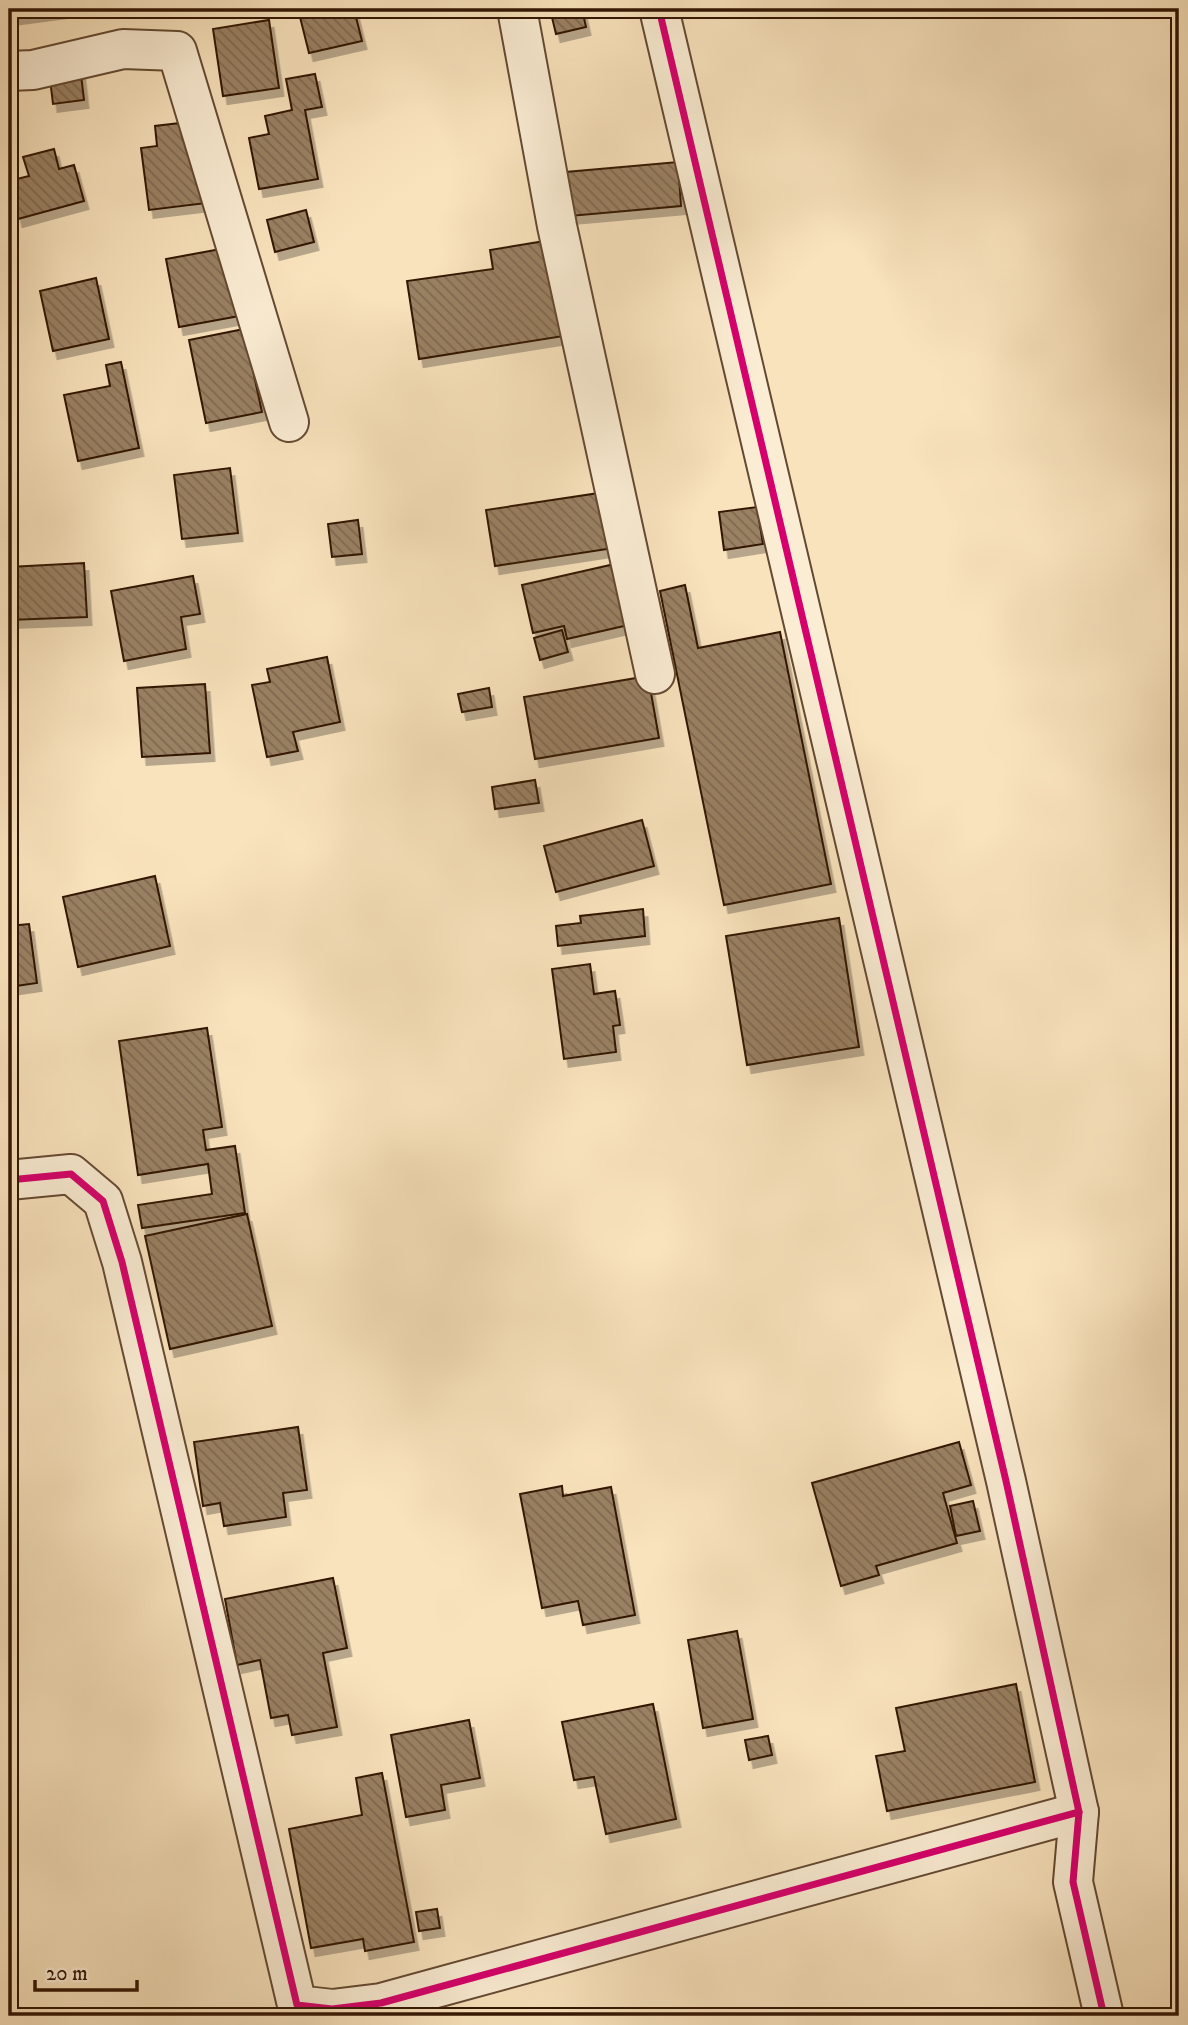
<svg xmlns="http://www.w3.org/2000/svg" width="1188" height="2025" font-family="'IM FELL DW Pica',serif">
<defs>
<pattern id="building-back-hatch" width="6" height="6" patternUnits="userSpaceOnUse" patternTransform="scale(1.75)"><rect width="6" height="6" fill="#9a8164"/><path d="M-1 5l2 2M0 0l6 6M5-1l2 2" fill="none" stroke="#7e6950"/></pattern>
<filter id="shadow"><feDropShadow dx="4.5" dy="8" stdDeviation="0" flood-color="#0004"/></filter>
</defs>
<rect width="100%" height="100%" fill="#f9e3bd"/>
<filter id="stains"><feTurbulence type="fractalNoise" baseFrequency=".00286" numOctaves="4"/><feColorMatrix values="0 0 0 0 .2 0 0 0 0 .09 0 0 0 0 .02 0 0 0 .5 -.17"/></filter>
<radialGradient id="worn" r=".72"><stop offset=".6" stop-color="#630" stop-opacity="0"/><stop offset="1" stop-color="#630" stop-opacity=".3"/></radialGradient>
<g fill="url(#building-back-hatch)" stroke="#331603" stroke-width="2" filter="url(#shadow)">
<path d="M 9,9 L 71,9 L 9,17 Z"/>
<path d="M 298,9 L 354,9 L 362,41 L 309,53 Z"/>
<path d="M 550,9 L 582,9 L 586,27 L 556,34 Z"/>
<path d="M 269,20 L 279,88 L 223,96 L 213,29 Z"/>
<path d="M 79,58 L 84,100 L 53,104 L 48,62 Z"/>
<path d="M 315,74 L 322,107 L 305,110 L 318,179 L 259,189 L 249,138 L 269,134 L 265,116 L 292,110 L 286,79 Z"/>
<path d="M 205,120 L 215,202 L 149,210 L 141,148 L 157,146 L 155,126 Z"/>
<path d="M 54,149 L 59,169 L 74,165 L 84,201 L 18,219 L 9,181 L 29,176 L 23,157 Z"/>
<path d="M 678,162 L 681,206 L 570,216 L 566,172 Z"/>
<path d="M 306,210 L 314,242 L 275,252 L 267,220 Z"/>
<path d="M 551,240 L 570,335 L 419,359 L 407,281 L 493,269 L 490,250 Z"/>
<path d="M 232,247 L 245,315 L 179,327 L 166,259 Z"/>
<path d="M 96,278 L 109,339 L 53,351 L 40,291 Z"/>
<path d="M 244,329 L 262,412 L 206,423 L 189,340 Z"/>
<path d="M 121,362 L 139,448 L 78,461 L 64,395 L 110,386 L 106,365 Z"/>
<path d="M 230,468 L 238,533 L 182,539 L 174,475 Z"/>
<path d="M 606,492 L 614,548 L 495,566 L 486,510 Z"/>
<path d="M 757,507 L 763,544 L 724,550 L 719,512 Z"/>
<path d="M 358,520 L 362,554 L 332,557 L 328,524 Z"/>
<path d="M 84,563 L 87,617 L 9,620 L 9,567 Z"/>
<path d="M 619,563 L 633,624 L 567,639 L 564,626 L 533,633 L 522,585 Z"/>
<path d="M 193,576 L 200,614 L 181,617 L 186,649 L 124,661 L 111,591 Z"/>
<path d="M 685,585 L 698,648 L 780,632 L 831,884 L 724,905 L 660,591 Z"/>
<path d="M 562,630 L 568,652 L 540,660 L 534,638 Z"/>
<path d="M 327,657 L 340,722 L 293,732 L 298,751 L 267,757 L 252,685 L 270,682 L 267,669 Z"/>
<path d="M 648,676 L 659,738 L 535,759 L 524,697 Z"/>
<path d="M 205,684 L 210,753 L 142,757 L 137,688 Z"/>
<path d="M 489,688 L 492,707 L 462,712 L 458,694 Z"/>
<path d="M 535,780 L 539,803 L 495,809 L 492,787 Z"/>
<path d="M 642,820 L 654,866 L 556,892 L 544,846 Z"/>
<path d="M 155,876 L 170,946 L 78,967 L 63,897 Z"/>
<path d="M 643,909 L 645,936 L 558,946 L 556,926 L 581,923 L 580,916 Z"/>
<path d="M 839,918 L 859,1047 L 747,1065 L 726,936 Z"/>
<path d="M 29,924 L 37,983 L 9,987 L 9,926 Z"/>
<path d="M 590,964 L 594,994 L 615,991 L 620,1025 L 613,1026 L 616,1052 L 564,1059 L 552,969 Z"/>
<path d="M 207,1028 L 222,1127 L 203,1130 L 206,1150 L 235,1146 L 245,1213 L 142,1228 L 138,1205 L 212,1194 L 208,1164 L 138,1175 L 119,1041 Z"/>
<path d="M 247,1214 L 272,1326 L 170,1349 L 145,1236 Z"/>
<path d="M 298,1427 L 307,1490 L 283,1493 L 286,1517 L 224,1526 L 220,1503 L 203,1506 L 194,1442 Z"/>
<path d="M 959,1442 L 971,1485 L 943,1493 L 957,1543 L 876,1566 L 879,1575 L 841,1586 L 812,1483 Z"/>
<path d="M 562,1486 L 563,1496 L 611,1487 L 635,1615 L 583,1625 L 578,1601 L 542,1608 L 520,1494 Z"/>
<path d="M 973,1501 L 980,1531 L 956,1536 L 950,1506 Z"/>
<path d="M 333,1578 L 347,1648 L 323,1653 L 337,1727 L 292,1735 L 288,1715 L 271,1718 L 260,1660 L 237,1665 L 225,1599 Z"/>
<path d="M 737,1631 L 753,1719 L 703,1728 L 688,1640 Z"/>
<path d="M 1016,1684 L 1035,1782 L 887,1811 L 876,1756 L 905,1751 L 896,1708 Z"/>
<path d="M 653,1704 L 676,1819 L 606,1834 L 594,1777 L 574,1780 L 562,1722 Z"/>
<path d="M 469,1720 L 480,1778 L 441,1785 L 445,1810 L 406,1817 L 391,1735 Z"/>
<path d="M 768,1736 L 772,1755 L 749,1760 L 745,1740 Z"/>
<path d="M 382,1773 L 414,1942 L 365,1951 L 363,1939 L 311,1948 L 289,1829 L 362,1815 L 356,1778 Z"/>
<path d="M 437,1909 L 440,1928 L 419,1931 L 416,1912 Z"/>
</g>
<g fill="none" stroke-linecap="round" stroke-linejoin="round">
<defs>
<g id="minor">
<path d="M 517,9 L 557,226 L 655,674"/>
<path d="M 659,9 L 1006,1481 L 1079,1812 L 1073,1882 L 1104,2016"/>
<path d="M 9,71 L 33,70 L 123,49 L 177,51 L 289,422"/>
<path d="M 9,1180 L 71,1174 L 103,1201 L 122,1262 L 297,2005 L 332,2009 L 381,2003 L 1079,1812"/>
</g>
</defs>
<use href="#minor" stroke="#644932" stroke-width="42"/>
<use href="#minor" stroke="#fbedd4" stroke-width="38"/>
<defs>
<g id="cycleway">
<path d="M 659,9 L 1006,1481 L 1079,1812 L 1073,1882 L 1104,2016"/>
<path d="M 9,1180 L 71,1174 L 103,1201 L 122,1262 L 297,2005 L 332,2009 L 381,2003 L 1079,1812"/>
</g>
</defs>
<use href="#cycleway" stroke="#fbedd4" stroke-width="11"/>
<use href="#cycleway" stroke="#d6006c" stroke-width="7"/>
</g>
<rect width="1188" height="2025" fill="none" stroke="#f9e3bd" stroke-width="35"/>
<rect x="10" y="10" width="1167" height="2004" fill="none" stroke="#331603" stroke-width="3.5"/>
<rect x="18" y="18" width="1153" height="1990" fill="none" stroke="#331603" stroke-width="2"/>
<path d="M35 1980v10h102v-10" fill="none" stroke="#331603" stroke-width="3.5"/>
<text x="46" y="1980" font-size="21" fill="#331603" stroke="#fbedd4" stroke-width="5" paint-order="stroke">20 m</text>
<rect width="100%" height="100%" filter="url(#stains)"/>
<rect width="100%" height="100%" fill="url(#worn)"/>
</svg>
